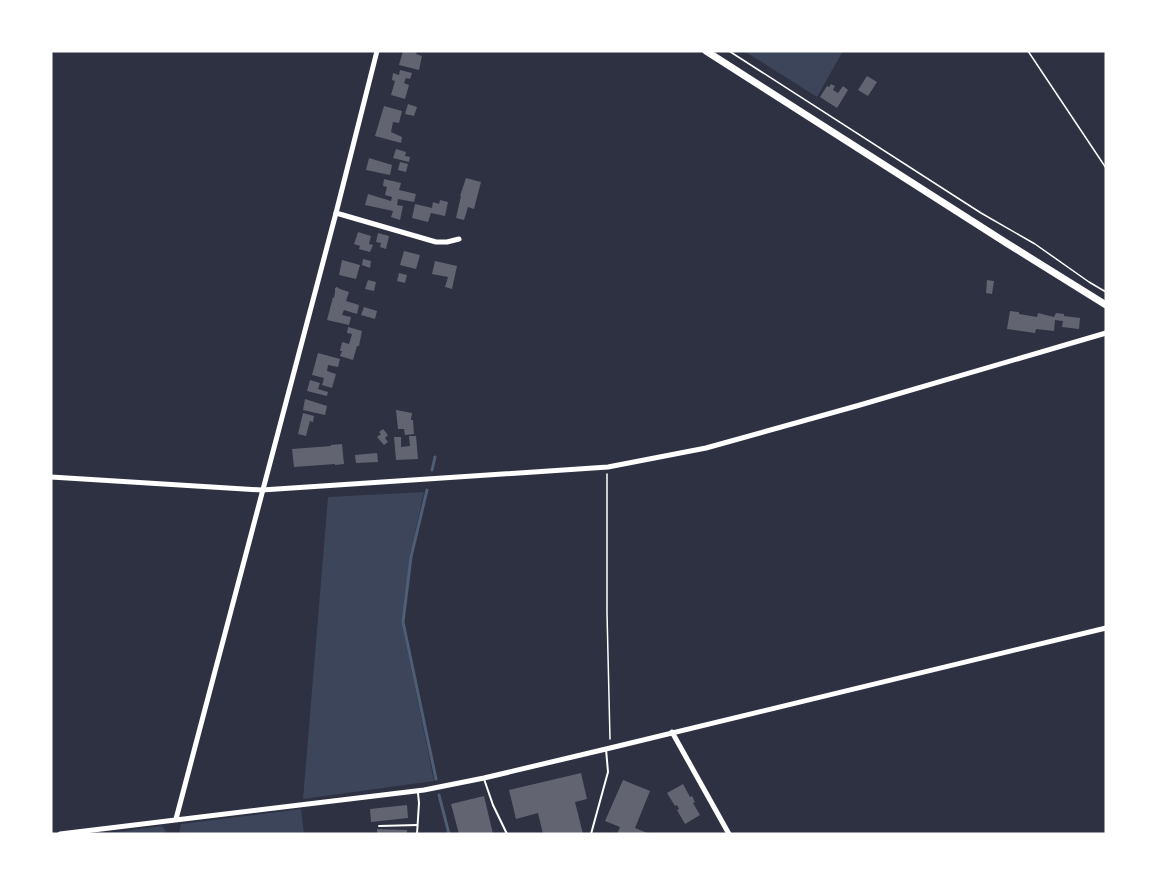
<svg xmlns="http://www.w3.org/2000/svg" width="1157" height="885" font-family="'Asap Condensed',sans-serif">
<rect width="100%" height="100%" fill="#2d3142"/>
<g fill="#3c4559">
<path d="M 744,51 L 843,51 L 817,97 Z"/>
<path d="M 424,492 L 410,555 L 402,623 L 434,781 L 303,799 L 328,497 Z"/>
<path d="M 301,809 L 304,834 L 179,834 L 181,824 Z"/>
<path d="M 162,826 L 166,831 L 165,834 L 101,834 Z"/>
</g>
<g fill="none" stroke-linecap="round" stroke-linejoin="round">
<g stroke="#4f5d75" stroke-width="3">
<path d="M 432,470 L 435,457"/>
<path d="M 427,490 L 411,557 L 403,622 L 436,779"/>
<path d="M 439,795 L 449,834"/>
</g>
</g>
<g fill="#626471">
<path d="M 403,51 L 417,51 L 416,54 L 422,56 L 419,70 L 399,65 Z"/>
<path d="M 400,70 L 412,73 L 410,79 L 406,78 L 404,83 L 409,85 L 405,99 L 391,95 L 395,81 L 392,80 L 393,73 L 399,75 Z"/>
<path d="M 867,76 L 877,82 L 868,96 L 858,90 Z"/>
<path d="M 831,84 L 835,86 L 833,90 L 838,93 L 843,86 L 848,90 L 837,108 L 820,97 L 827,86 L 829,87 Z"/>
<path d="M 408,104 L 417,107 L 414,116 L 405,114 Z"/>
<path d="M 384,106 L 402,111 L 399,123 L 393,122 L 391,132 L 402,137 L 401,143 L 375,136 Z"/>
<path d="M 396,149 L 406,152 L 405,156 L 410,157 L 409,162 L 393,158 Z"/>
<path d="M 369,158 L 392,165 L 390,175 L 366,170 Z"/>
<path d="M 400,162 L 408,164 L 406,172 L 398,170 Z"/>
<path d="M 466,178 L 481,182 L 474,209 L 468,207 L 464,220 L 456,218 L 461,196 L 460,196 Z"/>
<path d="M 384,179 L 401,183 L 399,190 L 416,194 L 414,202 L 398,199 L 397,205 L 403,206 L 400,220 L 391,217 L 393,211 L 365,205 L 368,194 L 391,201 L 392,197 L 385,195 L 387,187 L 383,186 Z"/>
<path d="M 440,200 L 448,202 L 445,216 L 431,213 L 428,222 L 412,218 L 415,204 L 432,208 L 433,202 L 439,204 Z"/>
<path d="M 358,232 L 371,236 L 369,244 L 373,245 L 370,252 L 359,249 L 360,246 L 354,244 Z"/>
<path d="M 378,233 L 389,236 L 386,249 L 380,247 L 381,243 L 376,242 Z"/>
<path d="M 404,251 L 420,255 L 416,269 L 400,265 Z"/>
<path d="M 363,259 L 371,261 L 370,268 L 362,265 Z"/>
<path d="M 342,260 L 360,265 L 356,279 L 339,275 Z"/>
<path d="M 435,261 L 457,266 L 452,289 L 445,287 L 448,277 L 432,274 Z"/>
<path d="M 399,273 L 407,275 L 405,283 L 397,281 Z"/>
<path d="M 368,280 L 376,282 L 374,291 L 365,289 Z"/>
<path d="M 987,280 L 994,281 L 992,294 L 986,293 Z"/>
<path d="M 337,287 L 340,289 L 349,292 L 346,301 L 359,305 L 357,314 L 344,310 L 342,315 L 351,317 L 349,325 L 327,320 L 333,297 L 334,298 L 335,292 L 335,288 Z"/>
<path d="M 364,307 L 377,311 L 375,319 L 361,315 Z"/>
<path d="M 1010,311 L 1019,312 L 1019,314 L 1037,317 L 1038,313 L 1054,317 L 1056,313 L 1064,314 L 1064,316 L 1080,318 L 1079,329 L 1062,327 L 1063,321 L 1055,320 L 1054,331 L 1036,329 L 1035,333 L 1007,329 Z"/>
<path d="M 348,327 L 362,331 L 359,346 L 357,346 L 353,360 L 340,356 L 342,351 L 340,351 L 342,342 L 349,344 L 352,334 L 347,333 Z"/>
<path d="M 318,353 L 340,359 L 338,367 L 328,365 L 327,371 L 336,374 L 332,388 L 322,385 L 324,378 L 312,375 Z"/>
<path d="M 310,380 L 320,383 L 318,389 L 328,392 L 327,396 L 307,391 Z"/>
<path d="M 305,399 L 327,406 L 325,415 L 303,410 Z"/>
<path d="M 396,410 L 412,413 L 411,420 L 413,420 L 414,434 L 405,435 L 404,429 L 398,429 Z"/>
<path d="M 303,413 L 314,416 L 313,422 L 310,421 L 306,436 L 298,434 Z"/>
<path d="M 383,429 L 388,435 L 385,438 L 388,442 L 384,445 L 377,437 L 381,434 L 379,432 Z"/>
<path d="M 409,436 L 416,436 L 418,459 L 396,460 L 394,437 L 401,437 L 401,447 L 410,446 Z"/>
<path d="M 342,444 L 344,464 L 335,465 L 335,464 L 294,467 L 292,449 L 331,446 L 331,445 Z"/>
<path d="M 377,453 L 378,462 L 356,463 L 355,455 Z"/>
<path d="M 581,773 L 587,799 L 575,802 L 583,834 L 543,834 L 538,813 L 516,819 L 509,790 Z"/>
<path d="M 623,780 L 650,791 L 635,828 L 650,834 L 617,834 L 620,827 L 605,821 Z"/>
<path d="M 683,784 L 690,797 L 692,796 L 695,802 L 693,803 L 700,815 L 685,824 L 677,810 L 679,809 L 677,805 L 675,806 L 667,793 Z"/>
<path d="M 484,796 L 493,834 L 459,834 L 451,804 Z"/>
<path d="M 407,805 L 408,818 L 371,822 L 370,809 Z"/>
<path d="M 377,829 L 407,830 L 407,834 L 377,834 Z"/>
</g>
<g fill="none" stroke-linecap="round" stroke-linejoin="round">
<g stroke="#fff" stroke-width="1.5">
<path d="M 729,51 L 981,213 L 1035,244 L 1089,282 L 1106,292"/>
<path d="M 1028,51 L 1106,168"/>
<path d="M 607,474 L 607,613 L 610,739"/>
</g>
<g stroke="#fff" stroke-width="2">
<path d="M 484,779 L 493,805 L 507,834"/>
<path d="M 379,826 L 417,825"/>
<path d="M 417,834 L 419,803 L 418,793"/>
<path d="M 591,834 L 608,772 L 606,749"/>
</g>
<g stroke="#fff" stroke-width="5">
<path d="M 336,213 L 436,242 L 447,242 L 459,239"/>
<path d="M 51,477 L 262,490 L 608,467 L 706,448 L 860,405 L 1106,333"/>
<path d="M 672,732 L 729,834"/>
<path d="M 176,819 L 336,213 L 377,51"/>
<path d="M 60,834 L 424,790 L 484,778 L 606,749 L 1106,628"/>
</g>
<path stroke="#fff" stroke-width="7" d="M 706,51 L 1008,244 L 1106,305"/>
</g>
<rect width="1157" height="885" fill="none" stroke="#ffffff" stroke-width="105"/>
</svg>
